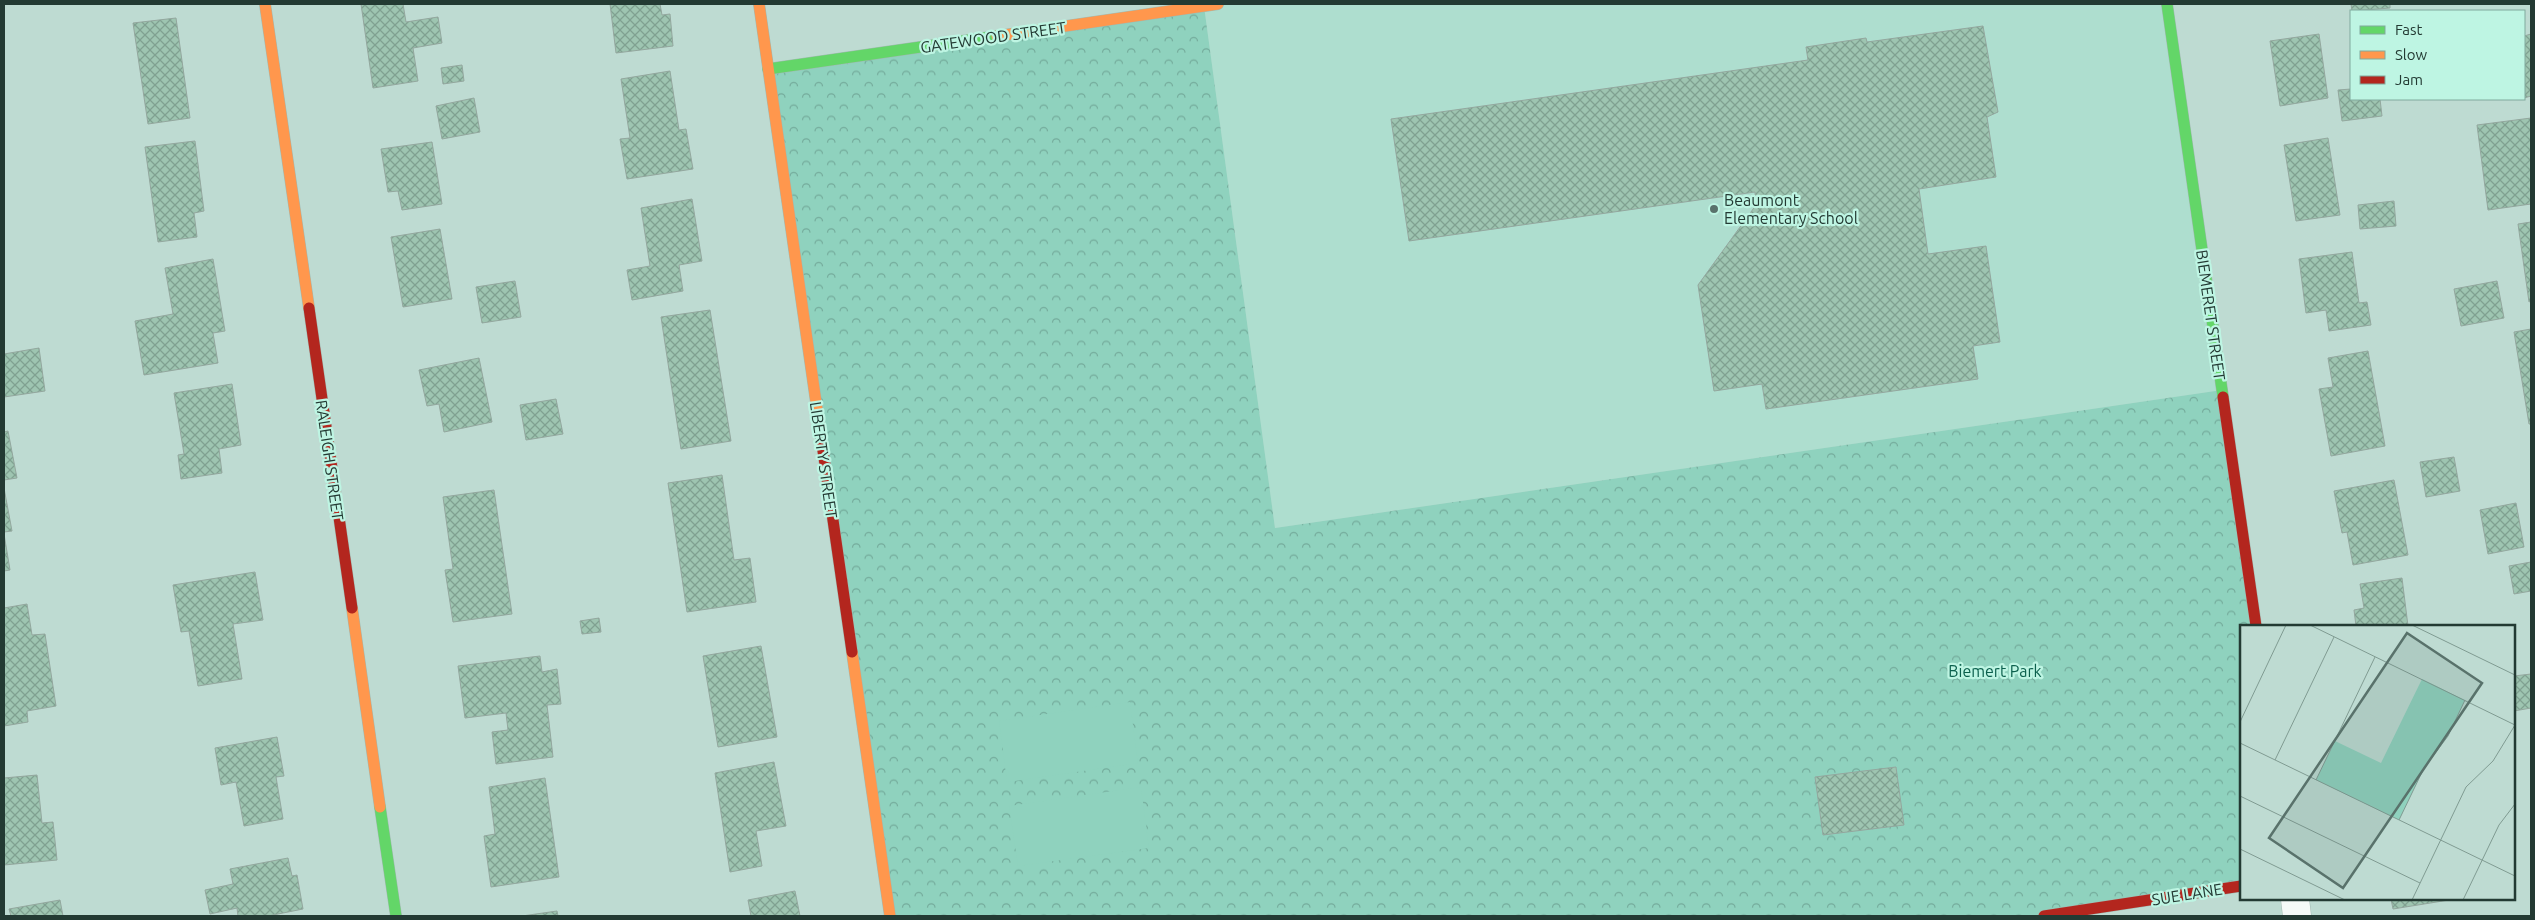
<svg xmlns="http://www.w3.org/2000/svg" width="2535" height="920" font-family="Ubuntu,sans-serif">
<defs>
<pattern id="park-crowns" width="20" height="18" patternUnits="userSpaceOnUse" patternTransform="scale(1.25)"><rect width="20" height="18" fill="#8fd2be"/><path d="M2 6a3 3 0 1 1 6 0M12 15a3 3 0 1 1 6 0" fill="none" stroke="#74ab9b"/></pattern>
<pattern id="building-cross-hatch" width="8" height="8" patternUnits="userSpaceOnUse" patternTransform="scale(1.25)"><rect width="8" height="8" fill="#9ec5b1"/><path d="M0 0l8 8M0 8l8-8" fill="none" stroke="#80a191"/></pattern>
</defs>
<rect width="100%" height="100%" fill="#bedbd2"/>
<path fill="#aedecf" d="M 1218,4 L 2167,4 L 2222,390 L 1275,528 L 1204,6 Z"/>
<path fill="url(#park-crowns)" d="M 1204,6 L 1275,528 L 2222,390 L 2256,626 L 2241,626 L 2241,886 L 2044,916 L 890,916 L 768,69 Z"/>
<g fill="#8fd2be">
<path d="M 1130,702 L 1138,763 L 1007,782 L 999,721 Z"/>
<path d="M 1141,787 L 1149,848 L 1018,866 L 1009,806 Z"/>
</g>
<g fill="url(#building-cross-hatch)" stroke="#93a79e">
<path d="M 361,4 L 403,4 L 406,22 L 438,17 L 442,43 L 413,48 L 418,81 L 373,88 Z"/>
<path d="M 610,4 L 660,4 L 662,15 L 670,14 L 673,46 L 616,53 Z"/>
<path d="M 2351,4 L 2390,4 L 2390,8 L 2352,11 Z"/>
<path d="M 176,18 L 190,118 L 148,124 L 133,23 Z"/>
<path d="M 1983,26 L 1998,112 L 1987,117 L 1996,177 L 1919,189 L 1928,254 L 1986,246 L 2000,342 L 1973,346 L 1978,379 L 1766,409 L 1762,384 L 1714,391 L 1698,285 L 1756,205 L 1755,192 L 1409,241 L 1391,119 L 1808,60 L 1806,47 L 1866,38 L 1867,42 Z"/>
<path d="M 2319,34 L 2328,98 L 2280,106 L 2270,41 Z"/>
<path d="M 2531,34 L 2531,96 L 2524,98 L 2524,36 Z"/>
<path d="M 462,65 L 464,81 L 443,84 L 441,68 Z"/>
<path d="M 670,71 L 679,130 L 686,129 L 693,169 L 627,179 L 620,139 L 630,138 L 621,79 Z"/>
<path d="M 2351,89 L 2351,99 L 2380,99 L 2382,116 L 2342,121 L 2338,90 Z"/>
<path d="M 474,98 L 480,132 L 442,139 L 436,106 Z"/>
<path d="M 2531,118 L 2531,204 L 2488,210 L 2477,125 Z"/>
<path d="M 2328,138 L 2340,215 L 2296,221 L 2284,145 Z"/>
<path d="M 195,141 L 204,211 L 194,213 L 197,237 L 158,242 L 145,147 Z"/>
<path d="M 432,142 L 442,204 L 402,210 L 398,191 L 388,192 L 381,149 Z"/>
<path d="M 692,199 L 702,261 L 679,265 L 683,291 L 632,300 L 627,270 L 650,266 L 641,208 Z"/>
<path d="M 2394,201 L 2396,226 L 2360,229 L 2358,205 Z"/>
<path d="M 2531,222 L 2531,301 L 2529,302 L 2518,224 Z"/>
<path d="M 440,229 L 452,299 L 403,307 L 391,237 Z"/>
<path d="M 2352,252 L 2359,303 L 2367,302 L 2371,325 L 2329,331 L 2326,310 L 2306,313 L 2299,259 Z"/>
<path d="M 213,259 L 225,331 L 213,333 L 218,363 L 144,375 L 135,321 L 173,314 L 165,268 Z"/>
<path d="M 515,281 L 521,317 L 482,323 L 476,287 Z"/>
<path d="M 2497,281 L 2504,318 L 2461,326 L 2454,289 Z"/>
<path d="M 710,310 L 731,441 L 681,449 L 661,317 Z"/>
<path d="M 2531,329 L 2531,424 L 2529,424 L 2514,332 Z"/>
<path d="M 39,348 L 45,391 L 4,397 L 4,354 Z"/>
<path d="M 2368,351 L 2385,446 L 2331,456 L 2319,389 L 2333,387 L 2328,358 Z"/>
<path d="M 479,358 L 492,422 L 444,432 L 439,404 L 427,406 L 419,370 Z"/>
<path d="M 232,384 L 241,445 L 219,449 L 222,473 L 181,479 L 178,455 L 184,454 L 174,393 Z"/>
<path d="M 556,399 L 563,434 L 526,440 L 520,405 Z"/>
<path d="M 8,431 L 17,478 L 4,480 L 4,432 Z"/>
<path d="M 2454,457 L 2460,491 L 2426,497 L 2420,462 Z"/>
<path d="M 722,475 L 734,560 L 750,558 L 756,602 L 687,612 L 668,483 Z"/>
<path d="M 2394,480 L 2408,555 L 2353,565 L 2347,532 L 2342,533 L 2334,491 Z"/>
<path d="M 4,488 L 12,531 L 4,532 Z"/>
<path d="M 494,490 L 512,614 L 453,622 L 445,570 L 453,569 L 443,497 Z"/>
<path d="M 2516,503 L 2524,547 L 2488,554 L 2480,510 Z"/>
<path d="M 4,534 L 10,570 L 4,571 Z"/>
<path d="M 2531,562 L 2531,591 L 2514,594 L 2509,566 Z"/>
<path d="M 255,572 L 263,620 L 233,624 L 242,679 L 198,686 L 189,631 L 181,632 L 173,585 Z"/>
<path d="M 2402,578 L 2408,626 L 2356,626 L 2354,610 L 2364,608 L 2360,584 Z"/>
<path d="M 27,604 L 32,635 L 45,634 L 56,706 L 27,711 L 28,722 L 4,726 L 4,608 Z"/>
<path d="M 599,618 L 601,632 L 582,634 L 580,621 Z"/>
<path d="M 761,646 L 777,737 L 718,747 L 703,656 Z"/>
<path d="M 540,656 L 542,672 L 557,669 L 561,704 L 547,705 L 553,757 L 496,764 L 492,732 L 508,730 L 506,713 L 465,718 L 458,666 Z"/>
<path d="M 2531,674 L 2531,708 L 2514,711 L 2514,676 Z"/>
<path d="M 277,737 L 284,776 L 276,777 L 283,819 L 244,826 L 236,782 L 221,785 L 215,748 Z"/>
<path d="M 774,762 L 786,826 L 756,831 L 762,866 L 730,872 L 715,773 Z"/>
<path d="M 1896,767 L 1904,825 L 1823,835 L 1815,777 Z"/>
<path d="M 37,775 L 42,823 L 53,822 L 57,860 L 4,865 L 4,778 Z"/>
<path d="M 545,778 L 559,877 L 491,887 L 484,836 L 495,834 L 489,787 Z"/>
<path d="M 288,858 L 292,876 L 297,875 L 303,909 L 268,916 L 238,916 L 237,908 L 210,914 L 205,890 L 233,884 L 230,869 Z"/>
<path d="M 795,891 L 800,916 L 751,916 L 748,900 Z"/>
<path d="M 2391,899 L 2449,899 L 2449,900 L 2393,909 Z"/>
<path d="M 60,900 L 63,916 L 11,916 L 9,909 Z"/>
<path d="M 557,911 L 558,916 L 522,916 Z"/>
</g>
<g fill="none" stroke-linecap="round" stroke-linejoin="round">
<defs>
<path id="street" d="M 2295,899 L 2297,916"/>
<g id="fast">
<path d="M 2167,4 L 2223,397"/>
<path d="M 768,69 L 997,36"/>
<path d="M 380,807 L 396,916"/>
</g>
<g id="slow">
<path d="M 265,4 L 309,308"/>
<path d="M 759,4 L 818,416"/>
<path d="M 997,36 L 1218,4"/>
<path d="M 352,608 L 380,807"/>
<path d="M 852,652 L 890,916"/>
</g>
<g id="jam">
<path d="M 309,308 L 352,608"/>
<path d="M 2223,397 L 2256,626"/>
<path d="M 818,416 L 852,652"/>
<path d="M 2044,916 L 2241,886"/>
</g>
</defs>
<use href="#street" stroke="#a1b9b1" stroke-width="29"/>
<use href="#fast" stroke="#a1b9b1" stroke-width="12"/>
<use href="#slow" stroke="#a1b9b1" stroke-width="12"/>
<use href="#jam" stroke="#a1b9b1" stroke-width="12"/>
<use href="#street" stroke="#f5faf8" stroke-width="28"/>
<use href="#fast" stroke="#63d668" stroke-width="11"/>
<use href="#slow" stroke="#ff974d" stroke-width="11"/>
<use href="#jam" stroke="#b3261e" stroke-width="11"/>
</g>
<circle fill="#59726b" stroke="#bef5e3" stroke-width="2" cx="1714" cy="209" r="5"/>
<g text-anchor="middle" stroke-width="4.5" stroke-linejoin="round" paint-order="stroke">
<g font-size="16" fill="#233a33" stroke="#bef5e3">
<text transform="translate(993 37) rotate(-8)" y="6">GATEWOOD STREET</text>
<text transform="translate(2211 315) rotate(82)" y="6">BIEMERET STREET</text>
<text transform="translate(330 460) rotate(82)" y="6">RALEIGH STREET</text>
<text transform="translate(824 460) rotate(82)" y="6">LIBERTY STREET</text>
<text transform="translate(2187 894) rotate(-9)" y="6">SUE LANE</text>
</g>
<g font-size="16" fill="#233a33" stroke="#bef5e3" text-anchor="start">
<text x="1724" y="206">Beaumont<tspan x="1724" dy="18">Elementary School</tspan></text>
</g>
<g font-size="16" fill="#0c604d" stroke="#bef5e3">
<text x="1995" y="677">Biemert Park</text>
</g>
</g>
<g transform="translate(2240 625)">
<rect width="275" height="275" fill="#bedbd2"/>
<path d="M 182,54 L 225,75 L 208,111 L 184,143 L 159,195 L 76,155 L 95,116 L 141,138 Z" fill="#8fd2be"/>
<path fill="none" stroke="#809b92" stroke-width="1" d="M 70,0 L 275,100M 172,0 L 275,50M 0,97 L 46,0M 0,118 L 275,251M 35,135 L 94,12M 76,155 L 135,32M 0,171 L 180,258M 159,195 L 184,143 L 208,111 L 225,75M 0,224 L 105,275M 172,275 L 226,162 L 253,136 L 275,100M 223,275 L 259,200 L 275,179"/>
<path fill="#59726b" fill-opacity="0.15" stroke="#59726b" stroke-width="2.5" d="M 167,8 L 242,58 L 103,263 L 29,213 Z"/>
<rect width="275" height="275" fill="none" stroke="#233a33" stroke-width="2.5"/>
</g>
<rect width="2535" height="920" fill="none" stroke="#233a33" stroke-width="10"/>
<rect x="2350" y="10" width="175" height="90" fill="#bef5e3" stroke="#80aa9d"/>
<rect x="2360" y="26" width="25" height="8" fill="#63d668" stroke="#80aa9d"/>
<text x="2395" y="35" font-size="15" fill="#233a33">Fast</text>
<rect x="2360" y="51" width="25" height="8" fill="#ff974d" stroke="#80aa9d"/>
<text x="2395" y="60" font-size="15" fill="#233a33">Slow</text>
<rect x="2360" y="76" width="25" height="8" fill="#b3261e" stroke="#80aa9d"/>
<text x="2395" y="85" font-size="15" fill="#233a33">Jam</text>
</svg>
